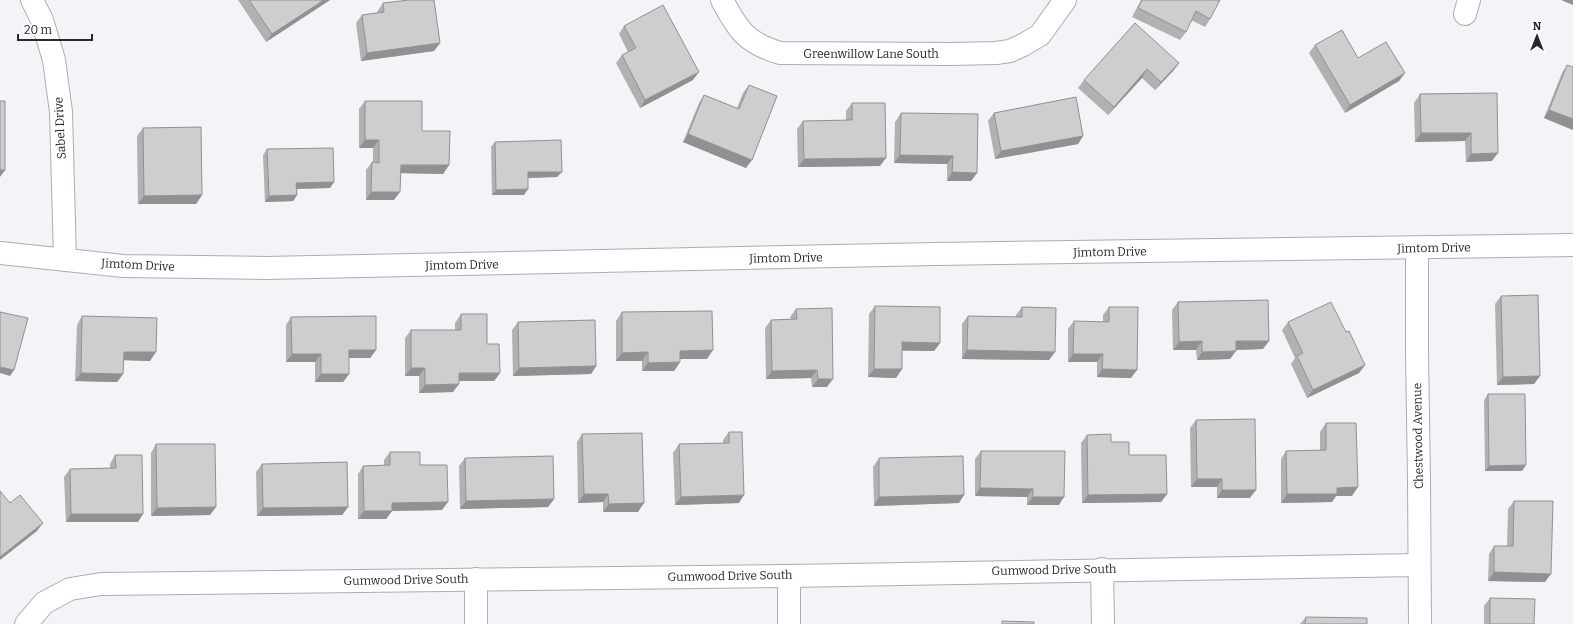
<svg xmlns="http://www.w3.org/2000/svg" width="1573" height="624" font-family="Bitter,serif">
<rect width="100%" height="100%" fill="#f5f3f7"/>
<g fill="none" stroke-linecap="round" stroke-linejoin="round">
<defs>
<g id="minor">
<path d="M 32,0 L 42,20 L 54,60 L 61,112 L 65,260"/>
<path d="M 722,0 C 738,30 746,43 780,53 L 952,54 L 996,53 L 1010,51 L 1023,45 L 1040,35 L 1065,0"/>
<path d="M 1465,14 L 1469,0"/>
<path d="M 1417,248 L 1417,352 L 1419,480 L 1420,624"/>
<path d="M 0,253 L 123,266 L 265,268 L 935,254 L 1573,245"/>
<path d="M 1102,569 L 1103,624"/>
<path d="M 789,576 L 789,624"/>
<path d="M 26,624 L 44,603 L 70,589 L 101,584 L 789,576 L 1419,565"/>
<path d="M 476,624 L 476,579"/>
</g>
</defs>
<use href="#minor" stroke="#aeacaf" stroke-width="24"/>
<use href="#minor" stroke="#fff" stroke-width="22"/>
</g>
<g fill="#b3b0b2">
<path d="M 238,0 L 330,0 L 266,42 Z"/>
<path d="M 1141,0 L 1220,0 L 1210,19 L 1205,27 L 1191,20 L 1186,32 L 1180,40 L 1132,17 Z"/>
<path d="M 383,3 L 440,43 L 434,51 L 361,61 L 356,23 L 362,15 L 378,13 L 377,12 Z"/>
<path d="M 624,26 L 693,80 L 640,108 L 616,63 L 622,55 L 628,52 L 619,34 Z"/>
<path d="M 1315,45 L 1358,58 L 1405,73 L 1399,81 L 1345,113 L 1309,53 Z"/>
<path d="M 1179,63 L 1173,71 L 1155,90 L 1142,78 L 1108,115 L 1078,88 L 1084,80 Z"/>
<path d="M 1567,65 L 1573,130 L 1544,118 L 1562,73 Z"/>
<path d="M 749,85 L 746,168 L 683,142 L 699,103 L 704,95 L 737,108 L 743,93 Z"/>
<path d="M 1497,93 L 1492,161 L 1466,162 L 1465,141 L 1415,142 L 1414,103 L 1420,94 Z"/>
<path d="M 365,101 L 422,131 L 449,165 L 443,174 L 400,173 L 394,200 L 366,200 L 366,170 L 372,162 L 373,162 L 373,148 L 359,148 L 359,109 Z"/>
<path d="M 852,103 L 880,166 L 798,167 L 797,129 L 803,121 L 846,120 L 846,111 Z"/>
<path d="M 901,113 L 977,173 L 971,181 L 947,181 L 947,164 L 894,163 L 895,122 Z"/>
<path d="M 994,113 L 1083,136 L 1078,144 L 995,159 L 988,121 Z"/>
<path d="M 143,128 L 202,195 L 196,204 L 138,204 L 137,136 Z"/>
<path d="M 495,142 L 557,177 L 528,178 L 524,195 L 492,195 L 491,147 Z"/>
<path d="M 267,149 L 334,182 L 330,188 L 297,189 L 297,195 L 293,201 L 265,202 L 263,155 Z"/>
<path d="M 1501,296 L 1540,376 L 1534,384 L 1497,385 L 1495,304 Z"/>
<path d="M 1178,302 L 1263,349 L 1236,350 L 1230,359 L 1197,360 L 1196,350 L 1173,350 L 1172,310 Z"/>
<path d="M 875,306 L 940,343 L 934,351 L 902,351 L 902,369 L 896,378 L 868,377 L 869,314 Z"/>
<path d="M 1022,307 L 1055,352 L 1049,360 L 962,359 L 962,324 L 968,316 L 1016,317 L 1016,315 Z"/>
<path d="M 1109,307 L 1131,378 L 1097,377 L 1097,362 L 1068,362 L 1068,329 L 1074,321 L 1103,322 L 1103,315 Z"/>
<path d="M 796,309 L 827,387 L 812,387 L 811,378 L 766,379 L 765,328 L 771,320 L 791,319 L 790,317 Z"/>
<path d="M 622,312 L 707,359 L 680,359 L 680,362 L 674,371 L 642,371 L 642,361 L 616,361 L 616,321 Z"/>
<path d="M 461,314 L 487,344 L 500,373 L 494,381 L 459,381 L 453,392 L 419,393 L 419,376 L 405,376 L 405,338 L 411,330 L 455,330 L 455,323 Z"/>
<path d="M 82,316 L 150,361 L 123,360 L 123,374 L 117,382 L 75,381 L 77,325 Z"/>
<path d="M 291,317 L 376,350 L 370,358 L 349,358 L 349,374 L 343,382 L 315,382 L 315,362 L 286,362 L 286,325 Z"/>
<path d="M 518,322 L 596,366 L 591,374 L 513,376 L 512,330 Z"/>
<path d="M 1288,322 L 1365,365 L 1359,373 L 1307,398 L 1291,364 L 1295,358 L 1282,330 Z"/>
<path d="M 1488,394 L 1522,471 L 1485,471 L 1484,400 Z"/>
<path d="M 1196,420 L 1250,498 L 1217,498 L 1217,487 L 1191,487 L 1190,428 Z"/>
<path d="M 1326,423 L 1352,496 L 1336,496 L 1332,502 L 1281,503 L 1281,459 L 1286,451 L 1320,450 L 1320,432 Z"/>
<path d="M 729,432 L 739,503 L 675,505 L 673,453 L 679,444 L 723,443 L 723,440 Z"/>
<path d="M 582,434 L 638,512 L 603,512 L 603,502 L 578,503 L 577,442 Z"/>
<path d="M 1087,435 L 1111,442 L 1129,455 L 1167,494 L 1161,502 L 1082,503 L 1081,443 Z"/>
<path d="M 156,444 L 210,515 L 151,516 L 151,453 Z"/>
<path d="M 981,451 L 1059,505 L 1027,505 L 1027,497 L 975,496 L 975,459 Z"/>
<path d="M 390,452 L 420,465 L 442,510 L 392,511 L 386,519 L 358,519 L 358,474 L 363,466 L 384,465 L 384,460 Z"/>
<path d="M 115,455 L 138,522 L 66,522 L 64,477 L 70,469 L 110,468 L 110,464 Z"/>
<path d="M 465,458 L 554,499 L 548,507 L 460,509 L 459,466 Z"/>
<path d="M 879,458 L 959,503 L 874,506 L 873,467 Z"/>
<path d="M 262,464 L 348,507 L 342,515 L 257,516 L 256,472 Z"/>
<path d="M 1514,501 L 1545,582 L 1488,581 L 1489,554 L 1494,546 L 1507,546 L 1508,509 Z"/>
<path d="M 1490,598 L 1534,624 L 1484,624 L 1484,606 Z"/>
<path d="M 1306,617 L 1367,624 L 1300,624 Z"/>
</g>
<g fill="#929091">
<path d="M 324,0 L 330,0 L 266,42 L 272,34 Z"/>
<path d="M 1561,0 L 1573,0 L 1573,5 Z"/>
<path d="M 440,43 L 434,51 L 361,61 L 367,53 Z"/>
<path d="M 1179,63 L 1173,71 L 1155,90 L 1161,82 Z"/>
<path d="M 1147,69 L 1142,78 L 1108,115 L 1114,107 Z"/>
<path d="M 699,72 L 693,80 L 640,108 L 645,100 Z"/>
<path d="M 1405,73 L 1399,81 L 1345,113 L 1350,105 Z"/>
<path d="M 1549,110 L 1573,119 L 1573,130 L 1544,118 Z"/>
<path d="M 1421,133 L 1471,133 L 1465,141 L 1415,142 Z"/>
<path d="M 688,134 L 752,160 L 746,168 L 683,142 Z"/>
<path d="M 1083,136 L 1078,144 L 995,159 L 1001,151 Z"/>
<path d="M 365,140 L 379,140 L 373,148 L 359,148 Z"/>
<path d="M 1498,153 L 1492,161 L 1466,162 L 1471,154 Z"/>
<path d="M 900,155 L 953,156 L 947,164 L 894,163 Z"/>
<path d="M 886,158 L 880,166 L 798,167 L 804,159 Z"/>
<path d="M 401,165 L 449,165 L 443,174 L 395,173 Z"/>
<path d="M 0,170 L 5,170 L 0,177 Z"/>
<path d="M 528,172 L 562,172 L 557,177 L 524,178 Z"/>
<path d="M 952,172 L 977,173 L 971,181 L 947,181 Z"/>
<path d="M 334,182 L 330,188 L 292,189 L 296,183 Z"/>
<path d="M 528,189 L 524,195 L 492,195 L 496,190 Z"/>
<path d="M 371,192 L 400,192 L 394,200 L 366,200 Z"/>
<path d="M 202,195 L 196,204 L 138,204 L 144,196 Z"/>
<path d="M 297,195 L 293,201 L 265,202 L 269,196 Z"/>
<path d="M 1202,341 L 1196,350 L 1173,350 L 1179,342 Z"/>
<path d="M 1236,341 L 1269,341 L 1263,349 L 1230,350 Z"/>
<path d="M 902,342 L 940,343 L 934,351 L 896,350 Z"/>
<path d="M 349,350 L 376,350 L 370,358 L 343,358 Z"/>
<path d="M 713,350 L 707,359 L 674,359 L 680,351 Z"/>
<path d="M 967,350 L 1055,352 L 1049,360 L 962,359 Z"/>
<path d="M 1236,351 L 1230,359 L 1197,360 L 1202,352 Z"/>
<path d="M 124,352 L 156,352 L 150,361 L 118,360 Z"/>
<path d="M 648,352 L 642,361 L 616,361 L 622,353 Z"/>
<path d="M 292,354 L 321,354 L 315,362 L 286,362 Z"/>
<path d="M 1073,354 L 1103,354 L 1097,362 L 1068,362 Z"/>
<path d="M 680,362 L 674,371 L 642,371 L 648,363 Z"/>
<path d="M 1365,365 L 1359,373 L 1307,398 L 1313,390 Z"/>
<path d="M 596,366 L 591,374 L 513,376 L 519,368 Z"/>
<path d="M 0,367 L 14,370 L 10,376 L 0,373 Z"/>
<path d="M 411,368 L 425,368 L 419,376 L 405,376 Z"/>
<path d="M 874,369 L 902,369 L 896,378 L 868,377 Z"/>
<path d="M 1102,369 L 1137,370 L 1131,378 L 1097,377 Z"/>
<path d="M 817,370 L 811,378 L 766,379 L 772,371 Z"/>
<path d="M 81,373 L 123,374 L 117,382 L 75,381 Z"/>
<path d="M 459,373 L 500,373 L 494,381 L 453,381 Z"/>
<path d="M 321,374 L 349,374 L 343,382 L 315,382 Z"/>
<path d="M 1540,376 L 1534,384 L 1497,385 L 1503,377 Z"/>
<path d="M 818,379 L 833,379 L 827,387 L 812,387 Z"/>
<path d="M 459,384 L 453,392 L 419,393 L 425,385 Z"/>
<path d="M 1526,465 L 1522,471 L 1485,471 L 1489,466 Z"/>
<path d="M 1197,479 L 1222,479 L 1217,487 L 1191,487 Z"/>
<path d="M 1358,487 L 1352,496 L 1336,496 L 1332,502 L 1281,503 L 1287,494 L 1337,488 Z"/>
<path d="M 980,488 L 1033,489 L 1027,497 L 975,496 Z"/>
<path d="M 1222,490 L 1256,490 L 1250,498 L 1217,498 Z"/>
<path d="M 584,494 L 608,494 L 603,502 L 578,503 Z"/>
<path d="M 1167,494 L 1161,502 L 1082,503 L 1088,495 Z"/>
<path d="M 744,495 L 739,503 L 675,505 L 681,497 Z"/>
<path d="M 964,495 L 959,503 L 874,506 L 879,497 Z"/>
<path d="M 1033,497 L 1064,497 L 1059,505 L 1027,505 Z"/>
<path d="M 554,499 L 548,507 L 460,509 L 466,501 Z"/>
<path d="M 448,502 L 442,510 L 386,511 L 392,503 Z"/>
<path d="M 644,503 L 638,512 L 603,512 L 609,504 Z"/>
<path d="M 216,507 L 210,515 L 151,516 L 157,508 Z"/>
<path d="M 348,507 L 342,515 L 257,516 L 263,508 Z"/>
<path d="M 364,511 L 392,511 L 386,519 L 358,519 Z"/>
<path d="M 71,514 L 143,514 L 138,522 L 66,522 Z"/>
<path d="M 43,523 L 37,531 L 0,560 L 0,557 Z"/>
<path d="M 1494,572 L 1551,574 L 1545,582 L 1488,581 Z"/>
</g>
<g fill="#d0cdcf" stroke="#929091">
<path d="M 249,0 L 324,0 L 272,34 Z"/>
<path d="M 409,0 L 434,0 L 440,43 L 367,53 L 362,15 L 384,12 L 383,3 Z"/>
<path d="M 1142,0 L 1220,0 L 1210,19 L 1196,11 L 1186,32 L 1138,8 Z"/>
<path d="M 663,5 L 699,72 L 645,100 L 622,55 L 636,48 L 624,26 Z"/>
<path d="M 1135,23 L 1179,63 L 1161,82 L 1147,69 L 1114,107 L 1084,80 Z"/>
<path d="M 1342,30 L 1358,58 L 1386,42 L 1405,73 L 1350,105 L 1315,45 Z"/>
<path d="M 1567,65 L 1573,67 L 1573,119 L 1549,110 Z"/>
<path d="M 749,85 L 777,96 L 752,160 L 688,134 L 704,95 L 739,109 Z"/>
<path d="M 1497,93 L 1498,153 L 1471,154 L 1471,133 L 1421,133 L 1420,94 Z"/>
<path d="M 1076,97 L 1083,136 L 1001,151 L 994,113 Z"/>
<rect x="0" y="101" width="5" height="69"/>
<path d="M 365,101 L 422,101 L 422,131 L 450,131 L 449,165 L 401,165 L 400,192 L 371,192 L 372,162 L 379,163 L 379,140 L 365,140 Z"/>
<path d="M 852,103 L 885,103 L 886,158 L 804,159 L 803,121 L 852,120 Z"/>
<path d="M 901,113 L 978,114 L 977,173 L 952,172 L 953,156 L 900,155 Z"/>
<path d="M 201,127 L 202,195 L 144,196 L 143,128 Z"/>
<path d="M 561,140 L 562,172 L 528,172 L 528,189 L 496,190 L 495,142 Z"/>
<path d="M 333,148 L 334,182 L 296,183 L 297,195 L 269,196 L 267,149 Z"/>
<path d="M 1538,295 L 1540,376 L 1503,377 L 1501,296 Z"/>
<path d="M 1268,300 L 1269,341 L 1236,341 L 1236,351 L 1202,352 L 1202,341 L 1179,342 L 1178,302 Z"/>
<path d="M 1331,302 L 1346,332 L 1349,331 L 1365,365 L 1313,390 L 1297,356 L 1303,353 L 1288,322 Z"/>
<path d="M 875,306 L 940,307 L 940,343 L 902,342 L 902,369 L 874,369 Z"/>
<path d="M 1022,307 L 1056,308 L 1055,352 L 967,350 L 968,316 L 1022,317 Z"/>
<path d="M 1109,307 L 1138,307 L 1137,370 L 1102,369 L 1103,354 L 1073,354 L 1074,321 L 1109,322 Z"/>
<path d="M 832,308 L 833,379 L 818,379 L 817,370 L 772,371 L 771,320 L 797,319 L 796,309 Z"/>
<path d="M 712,311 L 713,350 L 680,351 L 680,362 L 648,363 L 648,352 L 622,353 L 622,312 Z"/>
<path d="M 0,312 L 28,318 L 14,370 L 0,367 Z"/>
<path d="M 461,314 L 487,314 L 487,344 L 499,344 L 500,373 L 459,373 L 459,384 L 425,385 L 425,368 L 411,368 L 411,330 L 461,330 Z"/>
<path d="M 82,316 L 157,318 L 156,352 L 124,352 L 123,374 L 81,373 Z"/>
<path d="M 376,316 L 376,350 L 349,350 L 349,374 L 321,374 L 321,354 L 292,354 L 291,317 Z"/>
<path d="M 595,320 L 596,366 L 519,368 L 518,322 Z"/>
<path d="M 1488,394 L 1525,394 L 1526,465 L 1489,466 Z"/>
<path d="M 1255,419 L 1256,490 L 1222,490 L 1222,479 L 1197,479 L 1196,420 Z"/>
<path d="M 1326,423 L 1356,423 L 1358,487 L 1337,488 L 1337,494 L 1287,494 L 1286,451 L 1326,450 Z"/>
<path d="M 729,432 L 742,432 L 744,495 L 681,497 L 679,444 L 729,443 Z"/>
<path d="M 642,433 L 644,503 L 609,504 L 608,494 L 584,494 L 582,434 Z"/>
<path d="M 1111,434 L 1111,442 L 1129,442 L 1129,455 L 1166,455 L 1167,494 L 1088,495 L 1087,435 Z"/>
<path d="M 156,444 L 215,444 L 216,507 L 157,508 Z"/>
<path d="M 981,451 L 1065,451 L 1064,497 L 1033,497 L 1033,489 L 980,488 Z"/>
<path d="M 390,452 L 420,452 L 420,465 L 447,465 L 448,502 L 392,503 L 392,511 L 364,511 L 363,466 L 390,465 Z"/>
<path d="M 115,455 L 142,455 L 143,514 L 71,514 L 70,469 L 116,468 Z"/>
<path d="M 553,456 L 554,499 L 466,501 L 465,458 Z"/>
<path d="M 963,456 L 964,495 L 879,497 L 879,458 Z"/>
<path d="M 347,462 L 348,507 L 263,508 L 262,464 Z"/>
<path d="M 0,491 L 10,503 L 20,495 L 43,523 L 0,557 Z"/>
<path d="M 1514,501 L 1553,501 L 1551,574 L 1494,572 L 1494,546 L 1513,546 Z"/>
<path d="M 1490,598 L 1535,599 L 1534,624 L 1490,624 Z"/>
<path d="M 1306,617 L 1367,618 L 1367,624 L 1305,624 Z"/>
<path d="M 1002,621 L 1034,622 L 1034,624 L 1002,624 Z"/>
</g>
<g text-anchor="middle" stroke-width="3" stroke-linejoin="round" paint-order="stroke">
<g font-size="12" fill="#2a292a" stroke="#fff">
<text x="871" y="58">Greenwillow Lane South</text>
<text transform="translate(60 128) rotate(-93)" y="4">Sabel Drive</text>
<text transform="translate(1434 248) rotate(-1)" y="4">Jimtom Drive</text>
<text transform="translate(1110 252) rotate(-1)" y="4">Jimtom Drive</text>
<text transform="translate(786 258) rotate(-1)" y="4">Jimtom Drive</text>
<text transform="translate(138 265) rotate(3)" y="4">Jimtom Drive</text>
<text transform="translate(462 265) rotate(-1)" y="4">Jimtom Drive</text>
<text transform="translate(1418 436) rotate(-91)" y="4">Chestwood Avenue</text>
<text transform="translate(1054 570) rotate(-1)" y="4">Gumwood Drive South</text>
<text transform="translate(730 576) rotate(-1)" y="4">Gumwood Drive South</text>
<text transform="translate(406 580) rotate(-1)" y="4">Gumwood Drive South</text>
</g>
</g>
<g transform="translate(1537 36)" stroke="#ffffff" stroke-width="3" paint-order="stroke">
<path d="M0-3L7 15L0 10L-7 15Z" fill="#2a292a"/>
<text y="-6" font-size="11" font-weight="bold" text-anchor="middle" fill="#2a292a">N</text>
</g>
<path d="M18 34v6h74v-6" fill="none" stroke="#2a292a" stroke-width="2"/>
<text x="24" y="34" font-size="12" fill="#2a292a" stroke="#ffffff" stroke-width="3" paint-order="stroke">20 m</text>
</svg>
